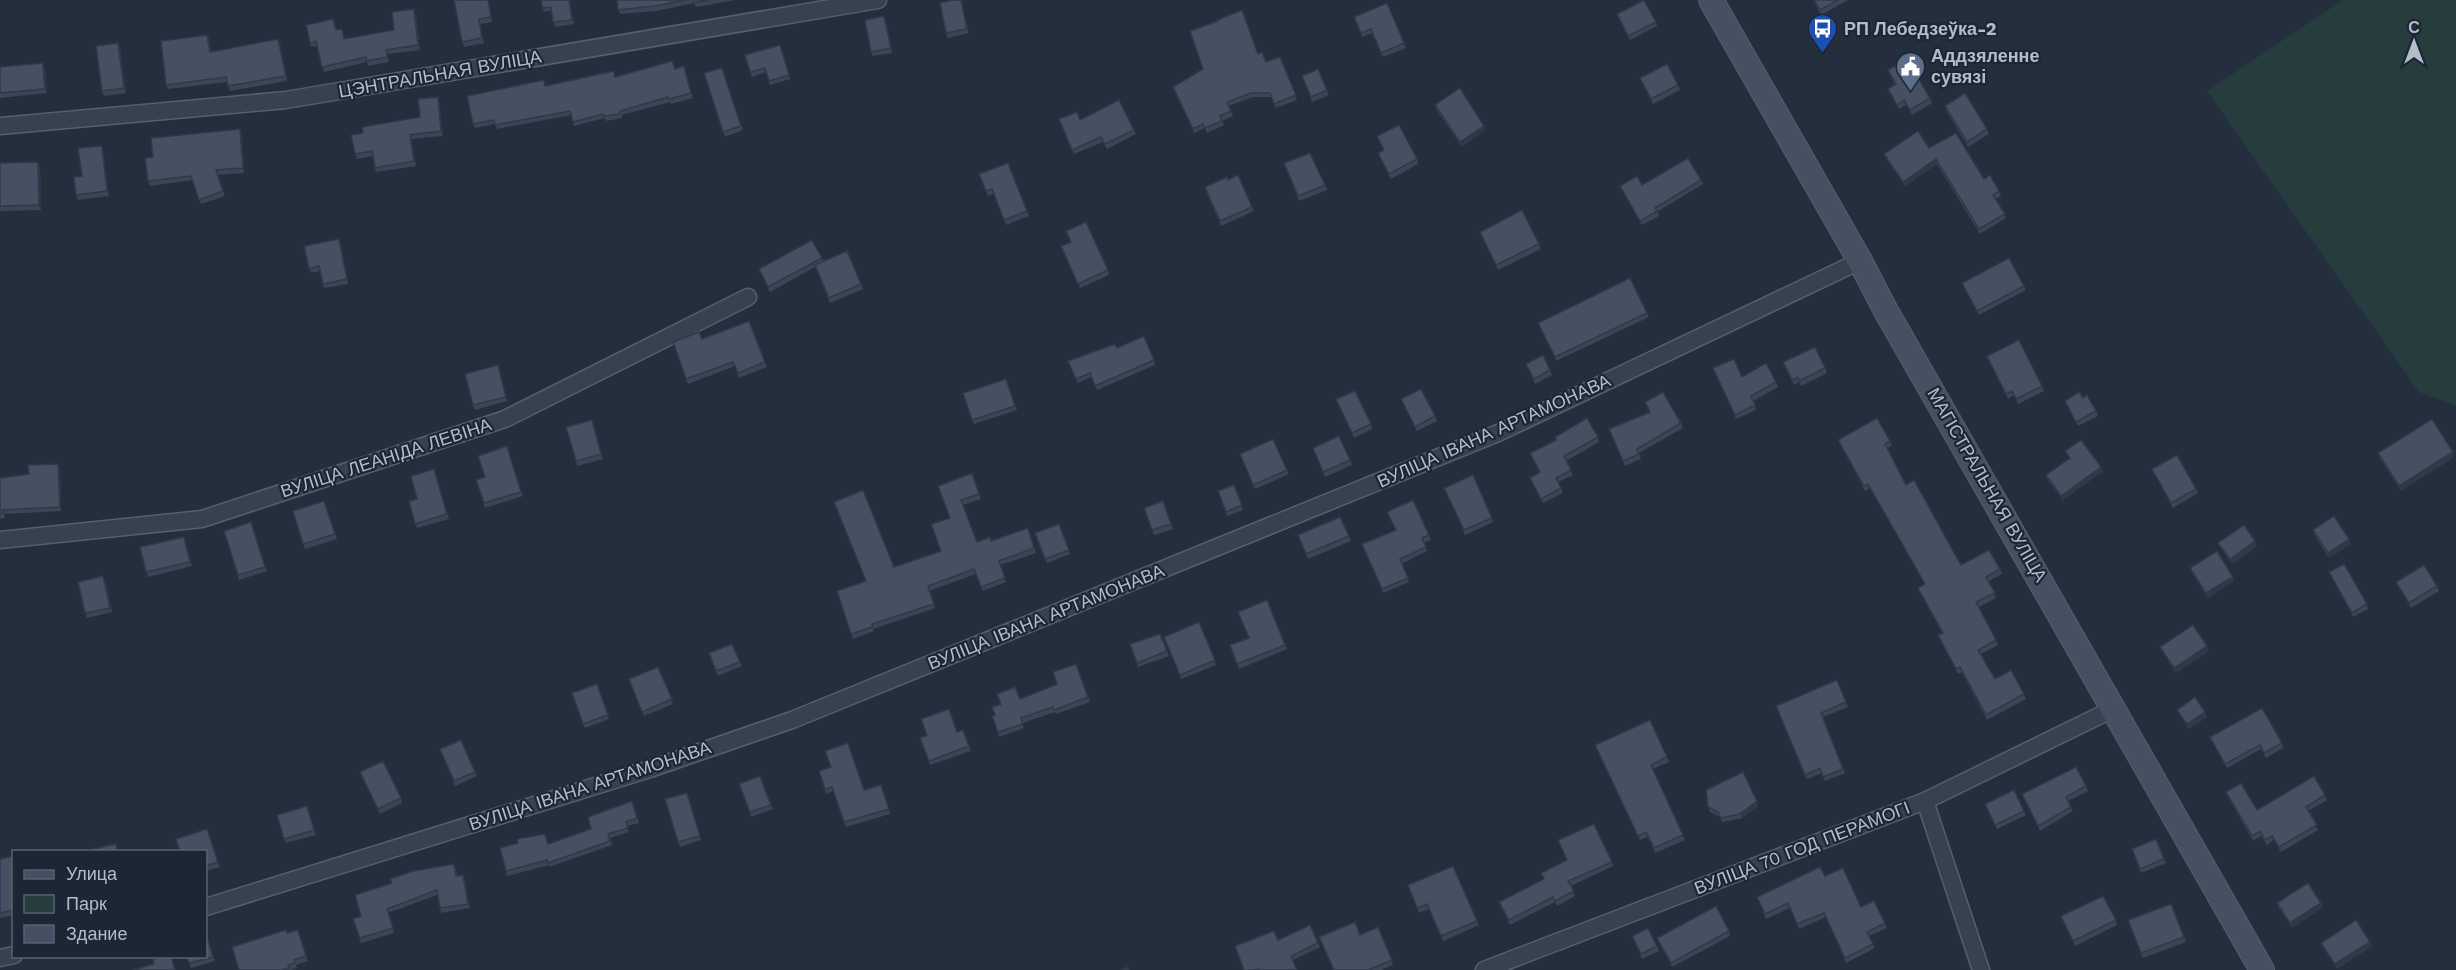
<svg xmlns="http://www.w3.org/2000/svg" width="2456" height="970" font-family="'Work Sans',sans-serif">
<rect width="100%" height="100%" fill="#242f3e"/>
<path fill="#263c3f" d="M 2343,0 L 2456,0 L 2456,406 L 2419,392 L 2207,91 Z"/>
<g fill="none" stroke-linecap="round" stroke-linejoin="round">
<defs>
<g id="minor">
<path d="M 0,126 L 286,100 L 878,0"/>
<path d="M 0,540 L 202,519 L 505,419 L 748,297"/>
<path d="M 1925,801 L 1981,970"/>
<path d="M 206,907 L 650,769 L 792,720 L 1498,433 L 1860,261"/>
<path d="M 0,958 L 14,955"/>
<path d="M 1484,970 L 1925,801 L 2113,709"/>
</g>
<path id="secondary" d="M 1711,0 L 1860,261 L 1886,311 L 2262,970"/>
</defs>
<use href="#minor" stroke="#565f6c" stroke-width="19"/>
<use href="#secondary" stroke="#565f6c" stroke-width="26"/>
<use href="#minor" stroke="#38414e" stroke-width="16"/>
<use href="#secondary" stroke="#465061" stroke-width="24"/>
</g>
<g fill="#3b4654">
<path d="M 454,0 L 488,0 L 492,22 L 480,24 L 484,43 L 464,47 Z"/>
<path d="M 570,0 L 574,24 L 555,27 L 551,11 L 544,12 L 543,8 Z"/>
<path d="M 617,0 L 736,0 L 696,7 L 694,3 L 657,11 L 620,14 Z"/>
<path d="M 961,0 L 969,33 L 948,38 L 946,33 Z"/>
<path d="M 1813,0 L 1848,0 L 1821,15 Z"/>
<path d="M 1387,3 L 1406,48 L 1383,57 L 1372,33 L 1362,37 L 1354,17 Z"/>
<path d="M 416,14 L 420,50 L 387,54 L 389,62 L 368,66 L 367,62 L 324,72 L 317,46 L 311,47 L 310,43 L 335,24 L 336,30 L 342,29 L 345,39 L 394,30 Z"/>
<path d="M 1617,14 L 1656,22 L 1657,26 L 1630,40 Z"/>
<path d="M 886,21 L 892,53 L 873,56 L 871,52 Z"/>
<path d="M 207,35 L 209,39 L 211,51 L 280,43 L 287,81 L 230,91 L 227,82 L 168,89 L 166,85 Z"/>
<path d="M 118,43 L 120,48 L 126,93 L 104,96 L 102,91 Z"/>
<path d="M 780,45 L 790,79 L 770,85 L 766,72 L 752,77 L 750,72 Z"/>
<path d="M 1258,54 L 1266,62 L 1280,57 L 1297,100 L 1276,108 L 1271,97 L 1253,97 L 1229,106 L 1233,116 L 1222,121 L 1224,125 L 1207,133 L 1205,128 L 1194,133 L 1175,91 L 1203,69 Z"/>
<path d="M 0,67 L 45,68 L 47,93 L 0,98 Z"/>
<path d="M 722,68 L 743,130 L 725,137 L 704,73 Z"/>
<path d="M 675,69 L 685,71 L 693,98 L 671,104 L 670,102 L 622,115 L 622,118 L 606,121 L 605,118 L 574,126 L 571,115 L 497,129 L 495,124 L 475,128 L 473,124 L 546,86 Z"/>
<path d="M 1318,69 L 1329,95 L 1312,102 L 1302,76 Z"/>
<path d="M 1888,70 L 1930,98 L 1932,103 L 1912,115 L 1906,105 L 1899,109 L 1888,89 L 1895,85 Z"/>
<path d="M 1640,78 L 1678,85 L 1680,90 L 1653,104 Z"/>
<path d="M 439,101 L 443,136 L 411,139 L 416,166 L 376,172 L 372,156 L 357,159 L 355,154 L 363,133 L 420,117 Z"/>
<path d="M 1435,105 L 1485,130 L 1462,147 L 1436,109 Z"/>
<path d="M 1945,106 L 1987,129 L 1989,134 L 1968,147 L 1946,110 Z"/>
<path d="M 1059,119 L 1080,120 L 1134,130 L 1136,134 L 1107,149 L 1103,142 L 1074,154 Z"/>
<path d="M 242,134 L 244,173 L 217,175 L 225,196 L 201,204 L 193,180 L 150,186 L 148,181 L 153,157 Z"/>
<path d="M 1377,136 L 1417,159 L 1418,164 L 1391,179 L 1378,153 L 1384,150 Z"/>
<path d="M 102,146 L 103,150 L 109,196 L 78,200 L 76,195 L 82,176 Z"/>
<path d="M 1929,148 L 1984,179 L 1999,191 L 2001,196 L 1996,199 L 2006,218 L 1980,234 L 1937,164 L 1905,186 L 1886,159 L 1884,154 Z"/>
<path d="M 38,162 L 40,167 L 41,210 L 0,211 L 0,163 Z"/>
<path d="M 1008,163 L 1029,216 L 1006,225 L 993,194 L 988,196 L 979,174 Z"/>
<path d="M 1284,163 L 1325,185 L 1327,190 L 1299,201 Z"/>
<path d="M 1238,175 L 1254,211 L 1221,226 L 1206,192 Z"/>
<path d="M 1701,180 L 1703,184 L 1657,212 L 1659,216 L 1642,225 L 1620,186 L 1642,185 Z"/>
<path d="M 1480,232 L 1539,244 L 1541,249 L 1498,270 Z"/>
<path d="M 341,244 L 348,284 L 324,288 L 320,271 L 311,273 L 309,269 Z"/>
<path d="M 847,251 L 863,289 L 830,303 L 815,267 L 770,292 L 759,269 L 822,258 L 823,261 Z"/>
<path d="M 1063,251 L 1108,270 L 1109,275 L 1080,288 Z"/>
<path d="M 1962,283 L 2024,286 L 2026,290 L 1979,315 Z"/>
<path d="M 1647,313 L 1649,317 L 1556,361 L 1538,323 Z"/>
<path d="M 749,321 L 767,367 L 739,378 L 735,366 L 688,384 L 673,342 L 702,339 Z"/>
<path d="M 1144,336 L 1155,365 L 1097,390 L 1091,377 L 1078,383 L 1068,361 L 1117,348 Z"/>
<path d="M 1987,356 L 2042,386 L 2044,391 L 2018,404 L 2014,395 L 2008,399 Z"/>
<path d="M 1783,362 L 1825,368 L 1827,373 L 1801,386 L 1799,382 L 1794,385 Z"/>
<path d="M 1526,364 L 1550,370 L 1552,375 L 1535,384 Z"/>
<path d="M 498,365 L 507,401 L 475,410 L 473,405 Z"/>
<path d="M 1715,373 L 1776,382 L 1778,387 L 1753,401 L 1756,410 L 1736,419 Z"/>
<path d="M 1006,379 L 1017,410 L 974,424 L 963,393 Z"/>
<path d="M 2083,398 L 2096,411 L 2098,416 L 2078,426 L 2065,401 Z"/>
<path d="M 1401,399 L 1435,416 L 1437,421 L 1417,431 Z"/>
<path d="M 1645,402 L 1681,423 L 1683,428 L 1639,453 L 1641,459 L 1625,466 L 1609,429 L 1650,412 Z"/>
<path d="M 1338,404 L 1371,424 L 1372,429 L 1354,438 Z"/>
<path d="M 592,420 L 603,459 L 577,466 L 576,461 Z"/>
<path d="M 1598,437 L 1599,442 L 1566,461 L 1573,475 L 1558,482 L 1563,493 L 1543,503 L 1530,478 L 1540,473 L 1530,453 Z"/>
<path d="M 1273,439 L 1289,474 L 1255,489 L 1240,454 Z"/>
<path d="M 1838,440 L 1890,441 L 1892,446 L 1887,448 L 1906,485 L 1961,565 L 2000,569 L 2002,574 L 1989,581 L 1996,598 L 1979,607 L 1998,645 L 1981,654 L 1995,679 L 2024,694 L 2026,699 L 1987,720 L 1962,672 L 1958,674 L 1940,640 L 1938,635 L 1942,633 L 1918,588 L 1925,584 L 1870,488 L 1865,491 Z"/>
<path d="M 507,446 L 523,496 L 485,508 L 476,480 L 485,477 Z"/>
<path d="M 1313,448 L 1350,460 L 1352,465 L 1325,477 Z"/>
<path d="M 2065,451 L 2101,467 L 2103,471 L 2063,500 L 2048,480 L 2046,475 L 2069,458 Z"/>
<path d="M 2453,452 L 2454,457 L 2401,491 L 2380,458 L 2378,453 Z"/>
<path d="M 58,464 L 60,468 L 61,511 L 4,514 L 5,518 L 0,519 L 0,478 L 29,474 Z"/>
<path d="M 434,469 L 449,519 L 417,528 L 409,501 L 417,499 Z"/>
<path d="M 2152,469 L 2196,489 L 2198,493 L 2173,508 Z"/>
<path d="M 972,473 L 981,499 L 963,505 L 977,542 L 991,541 L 1028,528 L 1036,553 L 1000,565 L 1006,582 L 983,591 L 976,574 L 929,591 L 935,608 L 873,629 L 874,631 L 853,639 L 837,591 L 866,581 L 894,567 L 941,551 Z"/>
<path d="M 1234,485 L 1243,510 L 1227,516 L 1218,491 Z"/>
<path d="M 1446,492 L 1492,518 L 1493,522 L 1465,535 Z"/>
<path d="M 324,501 L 337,539 L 305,549 L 293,511 Z"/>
<path d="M 1163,501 L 1173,529 L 1154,535 L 1144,508 Z"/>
<path d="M 1340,517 L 1351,541 L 1308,559 L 1298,535 Z"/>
<path d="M 251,522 L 267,571 L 239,580 L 224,531 Z"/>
<path d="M 1059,524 L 1070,554 L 1047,563 L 1035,533 Z"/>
<path d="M 2313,530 L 2351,544 L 2329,558 L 2314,534 Z"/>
<path d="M 1429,535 L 1431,540 L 1424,543 L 1427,551 L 1401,564 L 1409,582 L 1383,593 L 1362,544 Z"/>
<path d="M 184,537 L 192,566 L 148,577 L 146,572 Z"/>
<path d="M 2255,541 L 2257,546 L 2232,564 L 2220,547 L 2218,543 Z"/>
<path d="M 2190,568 L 2233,577 L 2234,581 L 2208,598 L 2192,573 Z"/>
<path d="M 2329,572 L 2367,604 L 2368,609 L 2353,617 Z"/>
<path d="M 105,580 L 112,612 L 87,618 L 85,613 Z"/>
<path d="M 2396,582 L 2437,586 L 2439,591 L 2411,608 L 2398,586 Z"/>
<path d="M 1267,600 L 1287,649 L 1239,669 L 1230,645 L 1248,638 Z"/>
<path d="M 1199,622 L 1216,665 L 1181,679 L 1164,637 Z"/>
<path d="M 1160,634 L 1169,656 L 1138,667 L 1130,644 Z"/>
<path d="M 732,644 L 742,666 L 718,676 L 709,653 Z"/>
<path d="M 2160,647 L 2209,651 L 2176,673 L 2162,651 Z"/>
<path d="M 1076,664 L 1090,702 L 1056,714 L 1055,712 L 1022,723 L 1024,728 L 999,737 L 992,716 L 1020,699 L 1057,684 Z"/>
<path d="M 658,667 L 673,704 L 644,716 L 629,679 Z"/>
<path d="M 1837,680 L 1848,707 L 1823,717 L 1845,773 L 1825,781 L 1822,773 L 1807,779 L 1776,706 Z"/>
<path d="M 597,684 L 609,719 L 585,728 L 572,693 Z"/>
<path d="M 2177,710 L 2205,712 L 2207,717 L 2189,729 L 2179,714 Z"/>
<path d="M 963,730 L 971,751 L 930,765 L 920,738 L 957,732 Z"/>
<path d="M 2210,737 L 2282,743 L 2283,748 L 2266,758 L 2261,749 L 2227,768 Z"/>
<path d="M 461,740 L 477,776 L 455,786 L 440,749 Z"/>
<path d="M 1595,745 L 1667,757 L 1669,762 L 1653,769 L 1685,840 L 1655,853 L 1648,837 L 1640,840 Z"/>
<path d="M 819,771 L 864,790 L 881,785 L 890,814 L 846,827 L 833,791 L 826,794 Z"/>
<path d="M 360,772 L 401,798 L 402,803 L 380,814 Z"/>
<path d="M 760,776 L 773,809 L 751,817 L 739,784 Z"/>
<path d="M 2086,786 L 2088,791 L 2068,801 L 2073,811 L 2040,831 L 2022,794 Z"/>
<path d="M 2226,792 L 2257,810 L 2325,795 L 2327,800 L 2308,811 L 2318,830 L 2281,852 L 2274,840 L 2267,845 L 2261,836 L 2253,841 L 2228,797 Z"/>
<path d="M 687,793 L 701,840 L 680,847 L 665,799 Z"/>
<path d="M 632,801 L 639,823 L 627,826 L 629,832 L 610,838 L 612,845 L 549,867 L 549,865 L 507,876 L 506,871 L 548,844 L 591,829 Z"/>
<path d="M 1985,804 L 2024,811 L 2026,815 L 1997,829 Z"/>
<path d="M 307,806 L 316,835 L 286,843 L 284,839 Z"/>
<path d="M 1758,806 L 1742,818 L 1722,822 L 1720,817 L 1710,812 L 1708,807 Z"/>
<path d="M 207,829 L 220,867 L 206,871 L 206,852 Z"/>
<path d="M 2156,839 L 2166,863 L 2141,873 L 2132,849 Z"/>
<path d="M 14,856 L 14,915 L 0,918 L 0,859 Z"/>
<path d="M 1612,862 L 1613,866 L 1571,886 L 1575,896 L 1557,906 L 1555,902 L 1510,925 L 1501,907 L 1499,902 Z"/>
<path d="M 1453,866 L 1479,925 L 1443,941 L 1429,909 L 1419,913 L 1408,885 Z"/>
<path d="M 456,869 L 457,876 L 465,879 L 470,908 L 441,913 L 437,895 L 388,913 L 394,933 L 361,943 L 353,919 L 361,916 Z"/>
<path d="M 1825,876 L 1861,907 L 1885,923 L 1887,928 L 1869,936 L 1875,948 L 1846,963 L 1826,917 L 1799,929 L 1790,908 L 1766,919 L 1757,897 Z"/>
<path d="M 2277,903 L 2321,903 L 2323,907 L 2292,928 L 2279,908 Z"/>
<path d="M 2171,904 L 2186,942 L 2143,958 L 2128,920 Z"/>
<path d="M 2061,916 L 2116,920 L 2117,925 L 2075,946 Z"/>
<path d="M 1378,927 L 1393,965 L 1381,970 L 1333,970 L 1360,935 Z"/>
<path d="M 298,930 L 308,961 L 296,965 L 297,968 L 290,970 L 239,970 L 287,933 Z"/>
<path d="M 1729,931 L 1730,936 L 1672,967 L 1657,938 Z"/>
<path d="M 206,933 L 215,961 L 191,968 L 187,957 Z"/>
<path d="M 1632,936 L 1657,946 L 1659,951 L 1642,959 Z"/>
<path d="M 1278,940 L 1318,943 L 1320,947 L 1293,960 L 1297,970 L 1244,970 Z"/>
<path d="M 2370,942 L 2372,946 L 2337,969 L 2323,947 L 2321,943 Z"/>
</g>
<g fill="#303945">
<path d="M 569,0 L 570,0 L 574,24 L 572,20 Z"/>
<path d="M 414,9 L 416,14 L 420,50 L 418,45 Z"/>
<path d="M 278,39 L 280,43 L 287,81 L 286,76 Z"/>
<path d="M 118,43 L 120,48 L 126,93 L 124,88 Z"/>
<path d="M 43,63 L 45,68 L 47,93 L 45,89 Z"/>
<path d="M 438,97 L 439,101 L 443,136 L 441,131 Z"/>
<path d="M 1484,126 L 1485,130 L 1462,147 L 1460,142 Z"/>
<path d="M 240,129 L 242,134 L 244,173 L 243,168 Z"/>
<path d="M 102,146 L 103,150 L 109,196 L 107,191 Z"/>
<path d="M 1936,159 L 1937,164 L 1905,186 L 1903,182 Z"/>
<path d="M 38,162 L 40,167 L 41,210 L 39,205 Z"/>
<path d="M 339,239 L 341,244 L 348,284 Z"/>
<path d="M 2453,452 L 2454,457 L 2401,491 L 2399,486 Z"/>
<path d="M 58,464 L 60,468 L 61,511 L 60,507 Z"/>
<path d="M 2101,467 L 2103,471 L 2063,500 L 2061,496 Z"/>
<path d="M 2349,539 L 2351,544 L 2329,558 L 2328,553 Z"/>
<path d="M 2255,541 L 2257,546 L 2232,564 L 2230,559 Z"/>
<path d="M 2233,577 L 2234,581 L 2208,598 L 2206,593 Z"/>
<path d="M 2207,646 L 2209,651 L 2176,673 L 2174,668 Z"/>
<path d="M 2205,712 L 2207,717 L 2189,729 L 2187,724 Z"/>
<path d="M 1757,801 L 1758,806 L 1742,818 L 1740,814 Z"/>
<path d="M 463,875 L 465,879 L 470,908 L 468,904 Z"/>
<path d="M 2321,903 L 2323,907 L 2292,928 L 2290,923 Z"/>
<path d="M 2370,942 L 2372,946 L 2337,969 L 2335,964 Z"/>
</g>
<g fill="#455162" stroke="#303945" stroke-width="1.5">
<path d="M 454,0 L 488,0 L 491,17 L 479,19 L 482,38 L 462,42 Z"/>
<path d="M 541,0 L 569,0 L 572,20 L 553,22 L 551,7 L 543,8 Z"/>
<path d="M 617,0 L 686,0 L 655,6 L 618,10 Z"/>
<path d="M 693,0 L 709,0 L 694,3 Z"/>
<path d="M 953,0 L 961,0 L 967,29 L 946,33 L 940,3 Z"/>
<path d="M 1644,0 L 1656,22 L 1628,36 L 1617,14 Z"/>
<path d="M 1814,0 L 1838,0 L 1820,10 Z"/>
<path d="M 1387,3 L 1404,43 L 1381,53 L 1371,29 L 1361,33 L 1354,17 Z"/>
<path d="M 414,9 L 418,45 L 386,50 L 387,57 L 366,61 L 366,57 L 322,67 L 316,41 L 310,43 L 306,25 L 333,19 L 336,30 L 342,29 L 344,39 L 394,30 L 392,12 Z"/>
<path d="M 1242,10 L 1258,54 L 1262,52 L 1266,62 L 1280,57 L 1296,95 L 1274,104 L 1270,93 L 1251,93 L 1227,102 L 1231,111 L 1220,116 L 1222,121 L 1205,128 L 1203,124 L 1193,129 L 1173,87 L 1203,69 L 1190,31 L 1218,21 L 1217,20 Z"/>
<path d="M 884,16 L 891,48 L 871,52 L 865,20 Z"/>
<path d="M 207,35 L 210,52 L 278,39 L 286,76 L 228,86 L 226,77 L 166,85 L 161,41 Z"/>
<path d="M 118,43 L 124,88 L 102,91 L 96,46 Z"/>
<path d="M 780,45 L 789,75 L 769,81 L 765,68 L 750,72 L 745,55 Z"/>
<path d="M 1907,59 L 1930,98 L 1910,110 L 1904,100 L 1897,105 L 1888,89 L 1896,84 L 1888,70 Z"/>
<path d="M 672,61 L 675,69 L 684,66 L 691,93 L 669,99 L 668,97 L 620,111 L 620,114 L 604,116 L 603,114 L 573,122 L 570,111 L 495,125 L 494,120 L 473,124 L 467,96 L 544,80 L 545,86 L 614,71 L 615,77 Z"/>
<path d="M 43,63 L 45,89 L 0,93 L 0,67 Z"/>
<path d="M 1667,64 L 1678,85 L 1651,99 L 1640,78 Z"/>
<path d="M 722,68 L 741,126 L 723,132 L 704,73 Z"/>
<path d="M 1318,69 L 1327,90 L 1311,97 L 1302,76 Z"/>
<path d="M 1460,88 L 1484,126 L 1460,142 L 1435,105 Z"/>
<path d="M 1965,93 L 1987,129 L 1967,142 L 1945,106 Z"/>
<path d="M 438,97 L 441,131 L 410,135 L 414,161 L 375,168 L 372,151 L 355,154 L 351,135 L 363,133 L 362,127 L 420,117 L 418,99 Z"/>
<path d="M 1119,100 L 1134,130 L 1105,144 L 1101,137 L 1072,150 L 1059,119 L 1077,112 L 1080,120 Z"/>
<path d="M 1399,125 L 1417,159 L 1389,174 L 1378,153 L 1384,150 L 1377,136 Z"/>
<path d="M 240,129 L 243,168 L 216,170 L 223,191 L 199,200 L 191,176 L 148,181 L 145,158 L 153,157 L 151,138 Z"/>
<path d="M 1918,131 L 1929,148 L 1956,133 L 1984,179 L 1990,175 L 1999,191 L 1993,195 L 2005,214 L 1979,229 L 1936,159 L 1903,182 L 1884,154 Z"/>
<path d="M 102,146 L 107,191 L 76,195 L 74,177 L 82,176 L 78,148 Z"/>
<path d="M 1310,153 L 1325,185 L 1298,196 L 1284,163 Z"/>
<path d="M 1688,158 L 1701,180 L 1655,208 L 1657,211 L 1640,221 L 1620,186 L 1637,176 L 1642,185 Z"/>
<path d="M 38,162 L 39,205 L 0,206 L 0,163 Z"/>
<path d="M 1008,163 L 1027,211 L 1004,220 L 992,189 L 986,191 L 979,174 Z"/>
<path d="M 1238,175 L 1252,207 L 1220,221 L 1205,187 L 1227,177 L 1228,180 Z"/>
<path d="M 1522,210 L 1539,244 L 1496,265 L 1480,232 Z"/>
<path d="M 1086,222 L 1108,270 L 1078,284 L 1061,246 L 1071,242 L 1066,231 Z"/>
<path d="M 339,239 L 347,279 L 323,284 L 319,266 L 309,269 L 304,246 Z"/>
<path d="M 812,240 L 822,258 L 768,287 L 759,269 Z"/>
<path d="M 847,251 L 861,284 L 829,298 L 815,265 Z"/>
<path d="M 2009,258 L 2024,286 L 1977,311 L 1962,283 Z"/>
<path d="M 1630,278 L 1647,313 L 1555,357 L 1538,323 Z"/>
<path d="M 749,321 L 765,362 L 738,373 L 733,362 L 686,379 L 673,342 L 699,332 L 702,339 Z"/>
<path d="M 1144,336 L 1154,360 L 1095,386 L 1090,373 L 1076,379 L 1068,361 L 1115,344 L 1117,348 Z"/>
<path d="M 2019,340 L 2042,386 L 2016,399 L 2012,391 L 2006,394 L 1987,356 Z"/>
<path d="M 1815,347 L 1825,368 L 1799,381 L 1798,377 L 1792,380 L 1783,362 Z"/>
<path d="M 1543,355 L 1550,370 L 1534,379 L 1526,364 Z"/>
<path d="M 1734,359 L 1742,377 L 1766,363 L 1776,382 L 1751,396 L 1755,405 L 1735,415 L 1713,368 Z"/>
<path d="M 498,365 L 506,397 L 473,405 L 465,374 Z"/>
<path d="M 1006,379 L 1015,406 L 972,420 L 963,393 Z"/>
<path d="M 1421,389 L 1435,416 L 1415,427 L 1401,399 Z"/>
<path d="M 1355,391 L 1371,424 L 1352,433 L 1336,399 Z"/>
<path d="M 1663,392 L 1681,423 L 1637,449 L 1639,454 L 1623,461 L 1609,429 L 1650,412 L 1645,402 Z"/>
<path d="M 2079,392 L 2083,398 L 2087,395 L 2096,411 L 2076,422 L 2065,401 Z"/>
<path d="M 1587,418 L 1598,437 L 1564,456 L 1571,470 L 1556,478 L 1561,488 L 1541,499 L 1530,478 L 1540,472 L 1530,453 L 1556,440 L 1555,437 Z"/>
<path d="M 1877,418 L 1890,441 L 1885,444 L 1906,485 L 1914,480 L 1961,565 L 1989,550 L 2000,569 L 1986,577 L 1995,593 L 1976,602 L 1996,640 L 1978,650 L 1995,679 L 2011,670 L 2024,694 L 1986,715 L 1960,667 L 1956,669 L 1938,635 L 1943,633 L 1918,588 L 1925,584 L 1868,484 L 1864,486 L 1838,440 Z"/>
<path d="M 2432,419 L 2453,452 L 2399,486 L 2378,453 Z"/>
<path d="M 592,420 L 601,454 L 576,461 L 566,427 Z"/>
<path d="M 1339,436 L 1350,460 L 1323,472 L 1313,448 Z"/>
<path d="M 1273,439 L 1287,470 L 1253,485 L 1240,454 Z"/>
<path d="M 2081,440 L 2101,467 L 2061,496 L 2046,475 L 2070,458 L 2065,451 Z"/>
<path d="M 507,446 L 521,492 L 484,503 L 476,480 L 485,477 L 478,456 Z"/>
<path d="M 2177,455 L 2196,489 L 2171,503 L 2152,469 Z"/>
<path d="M 58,464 L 60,507 L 2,510 L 3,513 L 0,514 L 0,478 L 29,474 L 28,465 Z"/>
<path d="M 434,469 L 447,514 L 415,524 L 409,501 L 417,499 L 411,476 Z"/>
<path d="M 972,473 L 979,494 L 961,500 L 977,542 L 990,537 L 991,541 L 1028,528 L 1034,548 L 999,561 L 1005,578 L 981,587 L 974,569 L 928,586 L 934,604 L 872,624 L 872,627 L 851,634 L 837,591 L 866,581 L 834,502 L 863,490 L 894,567 L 941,551 L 931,524 L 950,518 L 938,486 Z"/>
<path d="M 1473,475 L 1492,518 L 1464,530 L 1444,488 Z"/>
<path d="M 1234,485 L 1242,505 L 1226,512 L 1218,491 Z"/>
<path d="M 1413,500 L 1429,535 L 1422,538 L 1426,547 L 1400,559 L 1408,578 L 1382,589 L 1362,544 L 1396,530 L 1387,512 Z"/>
<path d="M 324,501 L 335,534 L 303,544 L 293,511 Z"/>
<path d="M 1163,501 L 1171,524 L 1152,530 L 1144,508 Z"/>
<path d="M 2334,516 L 2349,539 L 2328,553 L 2313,530 Z"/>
<path d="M 1340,517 L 1349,536 L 1306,554 L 1298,535 Z"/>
<path d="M 251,522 L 265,567 L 238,575 L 224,531 Z"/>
<path d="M 1059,524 L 1069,550 L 1045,559 L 1035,533 Z"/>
<path d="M 2244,525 L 2255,541 L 2230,559 L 2218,543 Z"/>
<path d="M 184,537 L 190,562 L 146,572 L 140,547 Z"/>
<path d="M 2217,551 L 2233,577 L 2206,593 L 2190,568 Z"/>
<path d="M 2344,564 L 2367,604 L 2352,613 L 2329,572 Z"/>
<path d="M 2424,565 L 2437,586 L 2409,603 L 2396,582 Z"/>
<path d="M 103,576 L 110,608 L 85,613 L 78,582 Z"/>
<path d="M 1267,600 L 1285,645 L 1237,664 L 1230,645 L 1249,638 L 1238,612 Z"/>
<path d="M 1199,622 L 1215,660 L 1180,675 L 1164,637 Z"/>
<path d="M 2193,625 L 2207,646 L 2174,668 L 2160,647 Z"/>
<path d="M 1160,634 L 1167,651 L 1137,663 L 1130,644 Z"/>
<path d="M 732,644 L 740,662 L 716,671 L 709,653 Z"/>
<path d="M 1076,664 L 1088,697 L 1054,710 L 1053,707 L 1021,718 L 1023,724 L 998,732 L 992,716 L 995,715 L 992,707 L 1001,704 L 997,694 L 1015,687 L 1020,699 L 1057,684 L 1053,672 Z"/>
<path d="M 658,667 L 672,699 L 642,712 L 629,679 Z"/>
<path d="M 1837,680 L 1846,702 L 1821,713 L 1843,769 L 1823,777 L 1820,768 L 1805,775 L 1776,706 Z"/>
<path d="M 597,684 L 608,715 L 583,724 L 572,693 Z"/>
<path d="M 2195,697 L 2205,712 L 2187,724 L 2177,710 Z"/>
<path d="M 2262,708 L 2282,743 L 2264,753 L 2260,745 L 2225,764 L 2210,737 Z"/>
<path d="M 949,709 L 957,732 L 963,730 L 969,746 L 929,761 L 920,738 L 927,735 L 921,719 Z"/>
<path d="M 1650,720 L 1667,757 L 1651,765 L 1683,835 L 1654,848 L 1646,832 L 1638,836 L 1595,745 Z"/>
<path d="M 461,740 L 475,772 L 454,781 L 440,749 Z"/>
<path d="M 848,743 L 864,790 L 881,785 L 889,809 L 844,822 L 832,787 L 825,789 L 819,771 L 831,767 L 825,751 Z"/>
<path d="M 383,761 L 401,798 L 378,809 L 360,772 Z"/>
<path d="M 2076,767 L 2086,786 L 2066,797 L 2071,807 L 2038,826 L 2022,794 Z"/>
<path d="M 1743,772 L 1757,801 L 1740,814 L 1721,818 L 1718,812 L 1708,807 L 1706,790 Z"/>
<path d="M 760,776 L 771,805 L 750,812 L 739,784 Z"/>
<path d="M 2314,776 L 2325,795 L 2306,807 L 2317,825 L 2279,847 L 2272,836 L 2265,840 L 2260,831 L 2252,836 L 2226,792 L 2241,783 L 2257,810 Z"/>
<path d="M 2014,790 L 2024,811 L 1995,825 L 1985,804 Z"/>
<path d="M 687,793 L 700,836 L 678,842 L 665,799 Z"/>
<path d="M 632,801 L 637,818 L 626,822 L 628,828 L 608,834 L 610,841 L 548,863 L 547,860 L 506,871 L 500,848 L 518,843 L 517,839 L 545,834 L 548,844 L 591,829 L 588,817 Z"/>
<path d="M 307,806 L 314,830 L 284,839 L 277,815 Z"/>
<path d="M 1594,824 L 1612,862 L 1568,881 L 1574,891 L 1555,901 L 1553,897 L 1509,920 L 1499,902 L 1544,879 L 1541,873 L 1567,860 L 1558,840 Z"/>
<path d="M 207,829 L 218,862 L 206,866 L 206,852 L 180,852 L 176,839 Z"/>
<path d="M 2156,839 L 2164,859 L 2140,869 L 2132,849 Z"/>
<path d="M 116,844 L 117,852 L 84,851 Z"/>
<path d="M 14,856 L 14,910 L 0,913 L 0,859 Z"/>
<path d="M 454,864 L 456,876 L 463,875 L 468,904 L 440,908 L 437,890 L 387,909 L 393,928 L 360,938 L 353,919 L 361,916 L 355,895 L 392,883 L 390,879 L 413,871 Z"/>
<path d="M 1453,866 L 1477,921 L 1441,936 L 1427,904 L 1417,908 L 1408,885 Z"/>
<path d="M 1820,867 L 1825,876 L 1843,868 L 1861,907 L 1874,901 L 1885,923 L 1867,932 L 1873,944 L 1845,958 L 1824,913 L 1797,924 L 1788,903 L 1765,914 L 1757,897 Z"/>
<path d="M 2308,883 L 2321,903 L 2290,923 L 2277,903 Z"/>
<path d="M 2103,896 L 2116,920 L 2073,941 L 2061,916 Z"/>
<path d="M 2171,904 L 2184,937 L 2141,953 L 2128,920 Z"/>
<path d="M 1716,906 L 1729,931 L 1671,963 L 1657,938 Z"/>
<path d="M 2356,920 L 2370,942 L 2335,964 L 2321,943 Z"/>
<path d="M 1355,922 L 1360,935 L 1378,927 L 1392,960 L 1368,970 L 1334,970 L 1319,937 Z"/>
<path d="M 1310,925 L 1318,943 L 1291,956 L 1297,970 L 1259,970 L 1259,969 L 1255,970 L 1244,970 L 1235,946 L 1274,931 L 1278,940 Z"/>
<path d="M 1648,928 L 1657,946 L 1641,954 L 1632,936 Z"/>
<path d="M 286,930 L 287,933 L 298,930 L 306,956 L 294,960 L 295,963 L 288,965 L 289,968 L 282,970 L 239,970 L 232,947 Z"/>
<path d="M 206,933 L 213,957 L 189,963 L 187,957 L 206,957 Z"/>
<path d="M 162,957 L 171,957 L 175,970 L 133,970 L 154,964 L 153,959 Z"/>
<path d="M 1128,967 L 1129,970 L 1121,970 Z"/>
</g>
<defs>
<symbol id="bus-pin" viewBox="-11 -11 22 30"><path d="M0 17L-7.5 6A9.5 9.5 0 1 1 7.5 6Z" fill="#1a4fb4" stroke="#1d2633"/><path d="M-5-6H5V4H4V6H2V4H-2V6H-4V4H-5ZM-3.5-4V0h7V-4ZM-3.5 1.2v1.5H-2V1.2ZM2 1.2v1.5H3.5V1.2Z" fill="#fff"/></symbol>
<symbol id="civic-pin" viewBox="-11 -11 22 30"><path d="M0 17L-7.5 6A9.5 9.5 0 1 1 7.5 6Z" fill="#5c6f8a" stroke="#1d2633"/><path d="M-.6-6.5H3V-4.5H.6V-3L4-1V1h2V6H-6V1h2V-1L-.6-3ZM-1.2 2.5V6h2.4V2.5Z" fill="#fff"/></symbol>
</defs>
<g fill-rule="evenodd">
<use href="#bus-pin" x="1806" y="12" width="33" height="45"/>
<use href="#civic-pin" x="1894" y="50" width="33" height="45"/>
</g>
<g text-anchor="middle" stroke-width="4.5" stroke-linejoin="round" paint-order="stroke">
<g font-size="18" font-weight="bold" fill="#b4bcc9" stroke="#1d2633" text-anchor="start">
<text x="1844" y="35">РП Лебедзеўка-2</text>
<text x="1931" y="62">Аддзяленне<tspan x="1931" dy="21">сувязі</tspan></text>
</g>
<g font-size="18" fill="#b4bcc9" stroke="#1d2633">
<text transform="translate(440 74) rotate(-10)" y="6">ЦЭНТРАЛЬНАЯ ВУЛІЦА</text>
<text transform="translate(1494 431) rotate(-24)" y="6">ВУЛІЦА ІВАНА АРТАМОНАВА</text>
<text transform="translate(386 458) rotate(-18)" y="6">ВУЛІЦА ЛЕАНІДА ЛЕВІНА</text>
<text transform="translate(1987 485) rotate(60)" y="6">МАГІСТРАЛЬНАЯ ВУЛІЦА</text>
<text transform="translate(1046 617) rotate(-22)" y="6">ВУЛІЦА ІВАНА АРТАМОНАВА</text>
<text transform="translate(590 786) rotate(-18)" y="6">ВУЛІЦА ІВАНА АРТАМОНАВА</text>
<text transform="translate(1802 848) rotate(-21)" y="6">ВУЛІЦА 70 ГОД ПЕРАМОГІ</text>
</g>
</g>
<rect x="12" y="850" width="195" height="108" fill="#1d2633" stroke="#59626f" stroke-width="1.5"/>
<rect x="24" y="870" width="30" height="9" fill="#465061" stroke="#59626f" stroke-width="1.5"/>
<text x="66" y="880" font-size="18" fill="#b4bcc9">Улица</text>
<rect x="24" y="895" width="30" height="18" fill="#263c3f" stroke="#59626f" stroke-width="1.5"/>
<text x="66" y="910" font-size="18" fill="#b4bcc9">Парк</text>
<rect x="24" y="925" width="30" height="18" fill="#455162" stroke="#59626f" stroke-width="1.5"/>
<text x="66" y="940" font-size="18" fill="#b4bcc9">Здание</text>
<g transform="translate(2414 42)" stroke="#1d2633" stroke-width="4.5" paint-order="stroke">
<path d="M0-4.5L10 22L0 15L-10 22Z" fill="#b4bcc9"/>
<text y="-9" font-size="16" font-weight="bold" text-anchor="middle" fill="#b4bcc9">С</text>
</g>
</svg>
